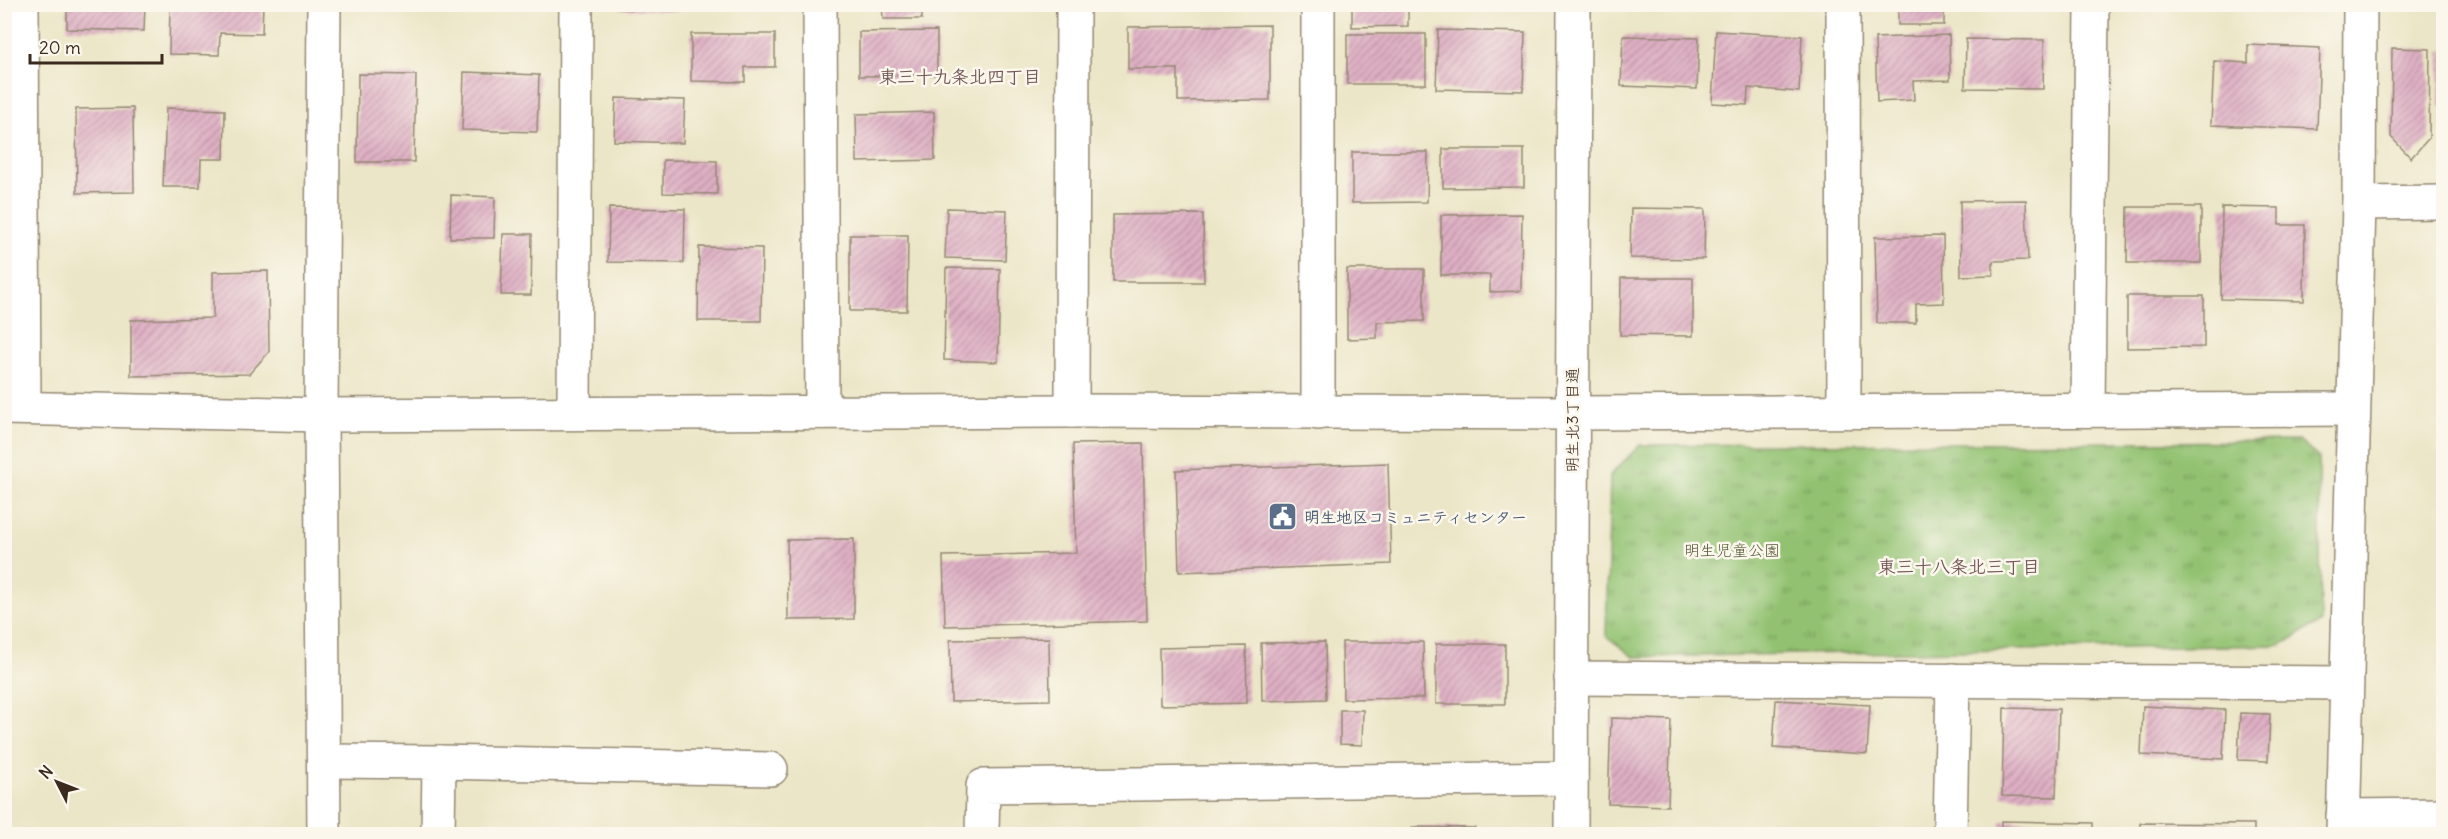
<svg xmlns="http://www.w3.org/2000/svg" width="2448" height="839" font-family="Delius,'Klee One',sans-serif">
<defs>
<pattern id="park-tufts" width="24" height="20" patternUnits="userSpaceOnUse" patternTransform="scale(1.5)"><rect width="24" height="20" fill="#92c271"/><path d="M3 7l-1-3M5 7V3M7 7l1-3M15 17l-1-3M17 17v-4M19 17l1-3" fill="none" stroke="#789e5c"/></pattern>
<pattern id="building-hatch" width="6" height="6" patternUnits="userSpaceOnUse" patternTransform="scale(1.5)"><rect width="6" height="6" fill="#dfb0c4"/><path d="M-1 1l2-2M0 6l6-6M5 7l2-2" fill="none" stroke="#b68f9f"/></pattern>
</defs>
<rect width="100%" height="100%" fill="#fbf7ec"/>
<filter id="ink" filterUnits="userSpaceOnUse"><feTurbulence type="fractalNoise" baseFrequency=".0167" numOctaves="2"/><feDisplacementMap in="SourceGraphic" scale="12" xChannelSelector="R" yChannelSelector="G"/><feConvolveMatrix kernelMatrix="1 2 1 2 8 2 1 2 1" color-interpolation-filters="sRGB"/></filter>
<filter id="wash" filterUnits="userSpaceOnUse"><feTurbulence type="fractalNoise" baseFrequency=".008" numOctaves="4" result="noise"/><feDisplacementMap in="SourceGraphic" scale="24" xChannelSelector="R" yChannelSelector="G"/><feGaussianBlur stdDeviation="1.35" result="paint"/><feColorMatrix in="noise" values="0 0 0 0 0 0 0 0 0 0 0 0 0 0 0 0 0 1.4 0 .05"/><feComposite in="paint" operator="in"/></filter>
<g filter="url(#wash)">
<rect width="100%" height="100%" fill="#ece6c8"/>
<path fill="url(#park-tufts)" stroke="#667648" stroke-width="1.5" d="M 2299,441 L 2319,458 L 2321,622 L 2281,645 L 1634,657 L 1606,636 L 1610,475 L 1640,445 Z"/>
<g id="blocks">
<g fill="url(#building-hatch)">
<path d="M 67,4 L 145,4 L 144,31 L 67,29 Z"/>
<path d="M 170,4 L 263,4 L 262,34 L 220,33 L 219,55 L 169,54 Z"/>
<path d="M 620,4 L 682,4 L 682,11 L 620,9 Z"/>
<path d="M 882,4 L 922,4 L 922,19 L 883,19 Z"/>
<rect x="1898" y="4" width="46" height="21"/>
<path d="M 1408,6 L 1408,26 L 1352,27 L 1352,7 Z"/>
<path d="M 1270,25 L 1270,100 L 1178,101 L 1178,69 L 1128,69 L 1128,27 Z"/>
<path d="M 1438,30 L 1525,32 L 1523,91 L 1436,89 Z"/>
<path d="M 937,31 L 937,75 L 859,76 L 859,32 Z"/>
<path d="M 1716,31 L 1802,36 L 1799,92 L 1748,88 L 1747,105 L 1712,103 Z"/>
<path d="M 691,34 L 775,34 L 775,67 L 745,67 L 745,82 L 691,81 Z"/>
<rect x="1347" y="34" width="79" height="50"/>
<path d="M 1949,35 L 1950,80 L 1913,81 L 1914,100 L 1877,102 L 1875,38 Z"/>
<path d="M 1623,36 L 1699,38 L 1697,89 L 1621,86 Z"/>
<path d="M 1966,39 L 2044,40 L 2043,89 L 1965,88 Z"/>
<path d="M 2248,45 L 2320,48 L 2317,129 L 2211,125 L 2214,61 L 2248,63 Z"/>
<path d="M 2392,48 L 2430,49 L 2429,138 L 2411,158 L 2391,137 Z"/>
<path d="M 2440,51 L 2444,51 L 2444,106 L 2439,106 Z"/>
<path d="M 464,72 L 539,75 L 537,132 L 462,130 Z"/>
<path d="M 358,74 L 416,75 L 414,162 L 357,162 Z"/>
<path d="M 616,98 L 685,100 L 683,143 L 614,141 Z"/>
<path d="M 133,108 L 134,192 L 77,193 L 76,109 Z"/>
<path d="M 166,108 L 225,110 L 224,159 L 201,159 L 200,187 L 163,187 Z"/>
<path d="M 934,112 L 935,160 L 857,162 L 856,114 Z"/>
<path d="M 1443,149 L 1524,149 L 1524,187 L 1443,188 Z"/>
<path d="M 1352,152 L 1428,152 L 1427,202 L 1352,203 Z"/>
<path d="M 663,160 L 717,161 L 717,194 L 663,193 Z"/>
<path d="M 451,195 L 495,197 L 494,238 L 450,238 Z"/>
<path d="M 2026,200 L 2028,260 L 1993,261 L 1993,275 L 1961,276 L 1960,201 Z"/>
<path d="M 2128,207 L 2201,207 L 2201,263 L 2127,263 Z"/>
<path d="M 2222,207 L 2279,208 L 2279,225 L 2305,225 L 2304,301 L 2221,299 Z"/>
<path d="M 609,208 L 685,209 L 684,263 L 608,262 Z"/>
<path d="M 947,208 L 1007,210 L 1005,260 L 945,258 Z"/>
<path d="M 1631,208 L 1705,209 L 1704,259 L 1630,258 Z"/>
<path d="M 1203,214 L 1204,282 L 1113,282 L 1113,215 Z"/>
<path d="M 1522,214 L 1521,291 L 1490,292 L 1490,275 L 1441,275 L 1441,215 Z"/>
<path d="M 503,234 L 532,234 L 531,295 L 501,295 Z"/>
<path d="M 850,235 L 908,235 L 907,311 L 850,311 Z"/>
<path d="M 1943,236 L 1944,303 L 1916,304 L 1916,323 L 1877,323 L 1875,237 Z"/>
<path d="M 699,247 L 762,248 L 761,321 L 698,321 Z"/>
<path d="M 946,268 L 1000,269 L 998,362 L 944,360 Z"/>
<path d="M 1347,269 L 1424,269 L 1424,321 L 1377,322 L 1377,338 L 1347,339 Z"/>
<path d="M 268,271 L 269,352 L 249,374 L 131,376 L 131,320 L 213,318 L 213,272 Z"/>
<path d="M 1621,278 L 1693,278 L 1693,336 L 1620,335 Z"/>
<path d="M 2127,296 L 2204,296 L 2204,347 L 2127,348 Z"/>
<path d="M 1143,443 L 1147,621 L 945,626 L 943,556 L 1076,553 L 1073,444 Z"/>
<path d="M 1388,463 L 1391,564 L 1179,572 L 1176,470 Z"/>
<path d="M 854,539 L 854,619 L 788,620 L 787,540 Z"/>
<path d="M 1049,638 L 1050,700 L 951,702 L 950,640 Z"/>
<path d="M 1325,642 L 1326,699 L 1262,701 L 1261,643 Z"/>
<path d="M 1342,642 L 1423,642 L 1424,698 L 1343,699 Z"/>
<rect x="1436" y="644" width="69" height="60"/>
<path d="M 1246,646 L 1247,703 L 1160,705 L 1159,648 Z"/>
<path d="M 1776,700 L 1870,705 L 1867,754 L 1773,748 Z"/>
<path d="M 2143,706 L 2225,710 L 2223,759 L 2141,755 Z"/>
<path d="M 2004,708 L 2059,709 L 2056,797 L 2002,796 Z"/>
<path d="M 1340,710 L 1363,710 L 1362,745 L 1340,744 Z"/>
<path d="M 2240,713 L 2270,714 L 2268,761 L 2238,760 Z"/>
<path d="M 1611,718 L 1671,720 L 1668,806 L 1608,804 Z"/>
<path d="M 2001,821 L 2093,823 L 2093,834 L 2001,834 Z"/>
<path d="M 2140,823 L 2254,824 L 2254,834 L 2140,834 Z"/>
<path d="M 1412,827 L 1475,828 L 1475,834 L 1412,834 Z"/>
<path d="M 1279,831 L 1279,834 L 1134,834 L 1134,832 Z"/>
</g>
</g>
</g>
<g filter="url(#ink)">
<use href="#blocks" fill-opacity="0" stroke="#948873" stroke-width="1.5"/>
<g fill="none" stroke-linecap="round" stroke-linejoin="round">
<defs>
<g id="minor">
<path d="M 22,4 L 24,408"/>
<path d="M 324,4 L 321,415 L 324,834"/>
<path d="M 820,4 L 822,412"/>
<path d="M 1843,4 L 1844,411"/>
<path d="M 2359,203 L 2444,202"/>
<path d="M 4,408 L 321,415 L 1072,411 L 1573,413 L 2352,409"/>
<path d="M 2088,410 L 2092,4"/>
<path d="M 1072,411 L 1073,4"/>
<path d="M 574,413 L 576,4"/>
<path d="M 1318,413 L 1318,4"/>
<path d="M 1571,678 L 2345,683"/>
<path d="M 324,761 L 439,762 L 438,834"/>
<path d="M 439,762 L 771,769"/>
<path d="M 2343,816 L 2444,815"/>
<path d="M 982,834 L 983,786 L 1571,778"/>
<path d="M 1571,834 L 1574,4"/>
<path d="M 1950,834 L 1953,680"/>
<path d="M 2343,834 L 2359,203 L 2360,4"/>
</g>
</defs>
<use href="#minor" stroke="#948873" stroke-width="36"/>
<use href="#minor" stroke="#fff" stroke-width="33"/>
</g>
</g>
<defs>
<symbol id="civic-square" viewBox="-11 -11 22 22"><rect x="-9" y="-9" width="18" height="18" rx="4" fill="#5c6f8a" stroke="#fbf7ec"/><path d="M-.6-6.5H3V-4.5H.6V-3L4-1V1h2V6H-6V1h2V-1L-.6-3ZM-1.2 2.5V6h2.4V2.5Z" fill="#fff"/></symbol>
</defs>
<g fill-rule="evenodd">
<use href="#civic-square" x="1266" y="500" width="33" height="33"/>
</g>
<g text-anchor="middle" stroke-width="5" stroke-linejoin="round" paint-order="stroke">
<g font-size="16" fill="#3b2a1e" stroke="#fbf7ec">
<text transform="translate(1572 420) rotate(-90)" y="6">明生北3丁目通</text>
</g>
<g font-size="16" font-weight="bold" fill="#4e5e75" stroke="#fbf7ec" text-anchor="start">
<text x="1304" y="523">明生地区コミュニティセンター</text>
</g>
<g font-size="16" fill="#555837" stroke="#fbf7ec">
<text x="1732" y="556">明生児童公園</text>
</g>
<g font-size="18" font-weight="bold" fill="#745958" stroke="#fbf7ec">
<text x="960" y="83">東三十九条北四丁目</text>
<text x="1959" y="573">東三十八条北三丁目</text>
</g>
</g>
<rect width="2448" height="839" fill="none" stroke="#fbf7ec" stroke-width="24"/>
<g transform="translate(57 782) rotate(312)" stroke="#fbf7ec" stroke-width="4.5" paint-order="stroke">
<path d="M0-4.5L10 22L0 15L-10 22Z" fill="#3b2a1e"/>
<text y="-9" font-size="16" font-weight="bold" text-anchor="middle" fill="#3b2a1e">N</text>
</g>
<path d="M30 54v9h132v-9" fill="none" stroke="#3b2a1e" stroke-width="3"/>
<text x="39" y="54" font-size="18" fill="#3b2a1e" stroke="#fbf7ec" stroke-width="4.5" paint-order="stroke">20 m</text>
</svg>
